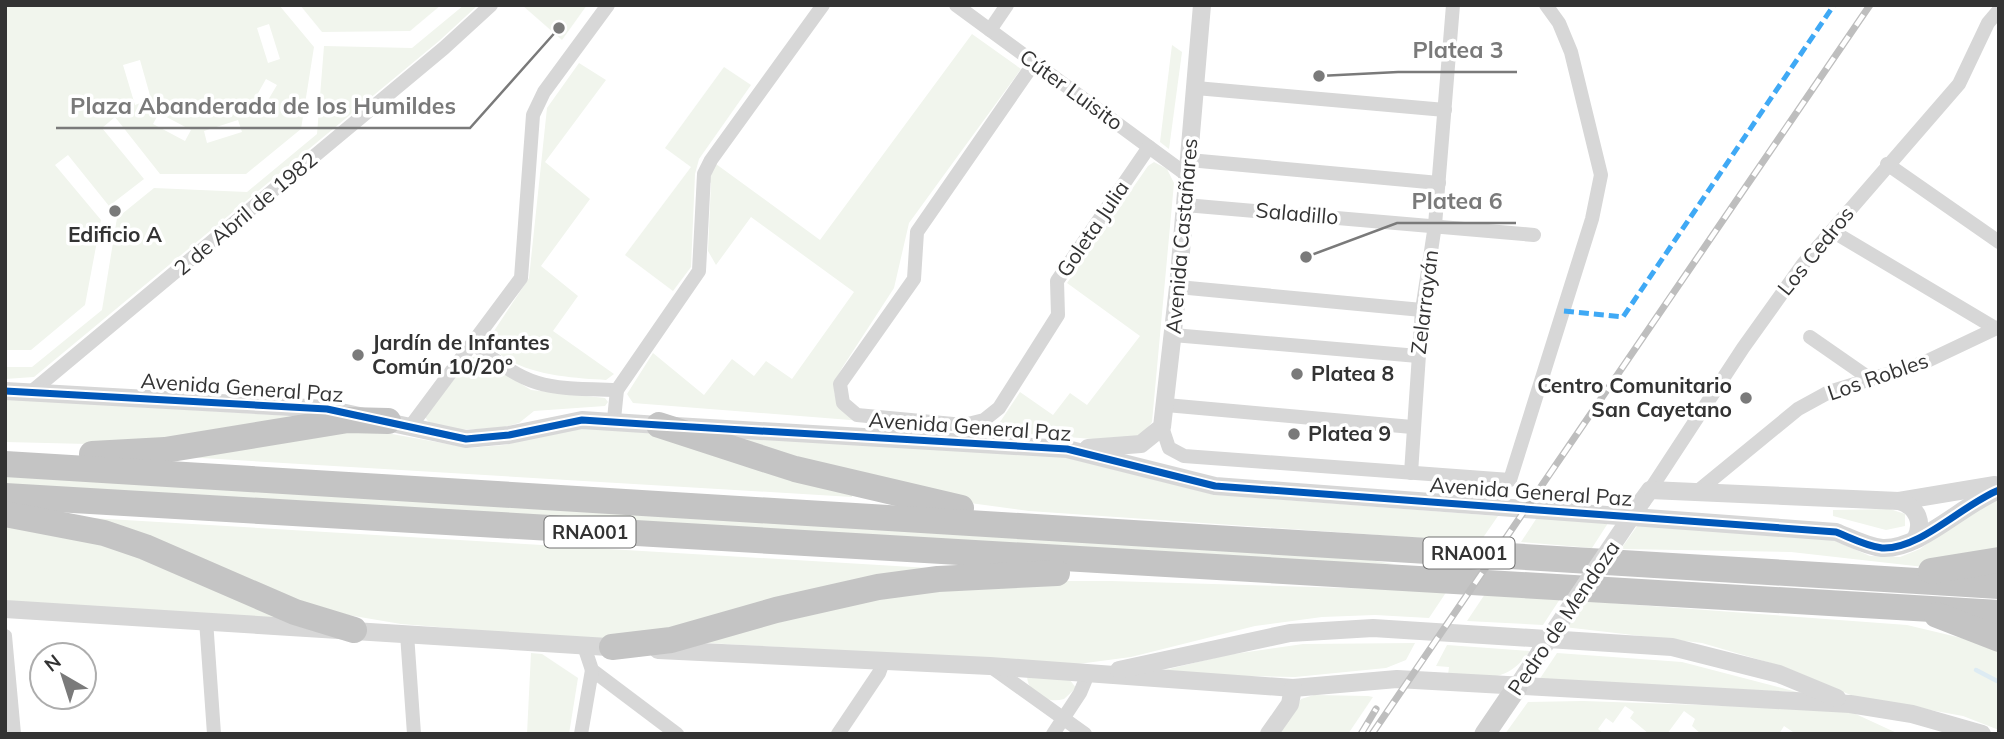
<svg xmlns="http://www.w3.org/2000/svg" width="2004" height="739" font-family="Mulish,sans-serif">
<rect width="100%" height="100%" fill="#fff"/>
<g fill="#f1f5ed" fill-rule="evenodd">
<path d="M 5,5 L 279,5 L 314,47 L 301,129 L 246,174 L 160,174 L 115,117 L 102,128 L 144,179 L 109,206 L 68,155 L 55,165 L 101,220 L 85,305 L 31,350 L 5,350 ZM 269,24 L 280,59 L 268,63 L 257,28 ZM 140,60 L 151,99 L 135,105 L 123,65 ZM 266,79 L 277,85 L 258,117 L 248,111 ZM 159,113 L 191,130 L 185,141 L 153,124 ZM 238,120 L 242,132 L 207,143 L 204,131 Z"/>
<path d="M 300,5 L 441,5 L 410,31 L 322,32 Z"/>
<path d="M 464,5 L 478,5 L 439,41 L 34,377 L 5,379 L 5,367 L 32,367 L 102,310 L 117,218 L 154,188 L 247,192 L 317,134 L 324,46 L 412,48 Z"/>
<path d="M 522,5 L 587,5 L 562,40 Z"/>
<path d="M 972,34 L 1021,69 L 909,223 L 894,288 L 842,368 C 834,383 830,394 842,409 L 988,425 L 1000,422 L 1020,392 L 1053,415 L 1070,393 L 1087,405 L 1140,336 L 1067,283 L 1148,166 L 1154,162 L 1167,169 L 1174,183 L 1152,422 L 1140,438 L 1131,442 L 633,403 L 627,394 L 653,353 L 704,395 L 732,359 L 754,376 L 766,361 L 792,379 L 854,292 L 751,217 L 716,265 L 708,251 L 711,183 L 705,178 L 716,164 L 820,240 Z"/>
<path d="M 1172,45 L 1182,52 L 1169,149 L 1160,142 Z"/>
<path d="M 579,63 L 606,80 L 545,162 L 590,199 L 541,266 L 578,296 L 553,331 L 614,374 L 606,380 C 571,378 508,375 488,340 L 529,278 L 547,108 Z"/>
<path d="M 724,67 L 751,85 L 699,159 L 695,174 L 691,267 L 673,291 L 625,255 L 691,167 L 665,148 Z"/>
<path d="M 477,356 L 531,390 L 605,398 L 608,402 L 605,406 L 534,411 L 519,423 L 501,428 L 453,430 L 430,424 L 425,417 L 427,413 L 471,358 Z"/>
<path d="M 5,399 L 309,417 L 130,445 L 5,442 Z"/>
<path d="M 601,428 L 648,431 L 852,493 L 852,497 L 168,456 L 364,429 L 470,448 L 504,445 L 570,430 Z"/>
<path d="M 696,430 L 1066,456 L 1220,495 L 1498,516 L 1480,542 L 1029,511 L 933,498 Z"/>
<path d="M 5,475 L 1357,558 L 1394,564 L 1312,562 L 5,485 Z"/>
<path d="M 1999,498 L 1999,557 L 1924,567 L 1791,552 L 1621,549 L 1640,522 L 1833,540 L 1870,556 L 1900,557 L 1920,549 L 1959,520 Z"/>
<path d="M 1890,509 L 1905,514 L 1905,526 L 1886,530 L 1833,516 L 1833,510 Z"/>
<path d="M 1538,516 L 1610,520 L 1592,548 L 1521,542 Z"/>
<path d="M 74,517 L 946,569 L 804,595 L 613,641 L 401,624 L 342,614 L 284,599 Z"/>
<path d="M 5,522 L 113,544 L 284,620 L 5,601 Z"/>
<path d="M 982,581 L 1111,581 L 1447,591 L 1429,618 L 1375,615 L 1322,617 L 1255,626 L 1131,657 L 1078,664 L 691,642 L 855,596 Z"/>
<path d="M 1485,594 L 1560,599 L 1543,625 L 1467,621 Z"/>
<path d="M 1583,601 L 1907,625 L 1999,647 L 1999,730 L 1963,716 L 1853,696 L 1784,667 L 1702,643 L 1564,627 Z"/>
<path d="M 1415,643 L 1406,660 L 1386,668 L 1295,677 L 1148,674 L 1227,655 L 1303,644 Z"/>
<path d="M 1447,645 L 1530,651 C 1505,685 1485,677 1448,675 L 1449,667 L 1436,666 Z"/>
<path d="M 531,653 L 542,654 L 578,678 L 569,734 L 527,734 Z"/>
<path d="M 1557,653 L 1682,662 L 1797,692 L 1539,680 Z"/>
<path d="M 1027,675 L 1070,680 L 1076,688 L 1064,699 C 1047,704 1027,694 1027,675 Z"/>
<path d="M 1314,695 L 1368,696 L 1373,697 L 1348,734 L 1278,734 L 1301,699 Z"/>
<path d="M 1583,701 L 1847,710 L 1899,734 L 1796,734 L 1784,726 L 1779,734 L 1701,734 L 1692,726 L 1695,719 L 1684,711 L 1667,734 L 1649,734 L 1630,718 L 1634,712 L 1625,706 L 1613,723 L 1606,718 L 1598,729 L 1604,734 L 1505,734 L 1528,702 Z"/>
</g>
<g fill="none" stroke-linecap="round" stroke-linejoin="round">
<path stroke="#ddebf3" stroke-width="4.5" d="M 1976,670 L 1999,682"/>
<g stroke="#d7d7d7" stroke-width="14">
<path d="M 956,5 L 1187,175"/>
<path d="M 990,30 L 1007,5"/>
<path d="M 1034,63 L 917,232 L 914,279 L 840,384 L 843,403 L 857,415 L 964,425 L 984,420 L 999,408 L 1058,315 L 1057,281 L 1149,147"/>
<path d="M 1196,88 L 1445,110"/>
<path d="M 1189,160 L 1439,183"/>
<path d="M 1887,164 L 1999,242"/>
<path d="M 1185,205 L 1534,235"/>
<path d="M 1832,231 L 1995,328"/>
<path d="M 1178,287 L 1422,310"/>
<path d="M 1173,335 L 1418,356"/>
<path d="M 1810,337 L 1869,378"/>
<path d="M 474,344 C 532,390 544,388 617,390"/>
<path d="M 30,393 L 444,48 L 491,5"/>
<path d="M 1166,405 L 1412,427"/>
<path d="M 614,419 L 617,390 L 699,271 L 704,174 L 711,160 L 823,5"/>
<path d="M 410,427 L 521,278 L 533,115 L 544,92 L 608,5"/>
<path d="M 1162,427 L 1169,448 L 1184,456 L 1510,480 L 1592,219 L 1601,175 L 1571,52 L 1559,23 L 1546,5"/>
<path d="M 1411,473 L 1422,310 L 1435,225 L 1453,5"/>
<path d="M 1650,490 L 1743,348 L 1803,264 L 1959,84 L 1988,23 L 1999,10"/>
<path d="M 1698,491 L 1798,409 L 1829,392 L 1923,363 L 1999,327"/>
<path d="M 206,620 L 214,734"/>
<path d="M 407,634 L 414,734"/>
<path d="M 5,636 L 14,734"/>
<path d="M 584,646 L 592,670 L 677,734"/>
<path d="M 990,666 L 1085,734"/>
<path d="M 581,734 L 592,670"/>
<path d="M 838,734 L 879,673 L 883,662"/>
<path d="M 1053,734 L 1080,693 L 1088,674"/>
</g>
<g stroke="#d7d7d7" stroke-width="18">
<path d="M 5,391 L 327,409 L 466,439 L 509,435 L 582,420 L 659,425 L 1067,449 L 1215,486 L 1836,532 C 1851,538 1866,546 1882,548 C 1920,550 1963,504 1999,490"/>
<path d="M 1088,448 L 1141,444 L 1162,427 L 1178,287 L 1202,5"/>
<path d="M 1642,501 L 1650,490 L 1899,501 L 1995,485"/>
<path d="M 1899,501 C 1918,507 1924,523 1915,540"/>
<path d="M 5,609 L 624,648"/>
<path d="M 658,650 L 990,666 L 1293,688 L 1397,679 L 1850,704 L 1912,714 L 1982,734"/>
<path d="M 1119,670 L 1290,633 L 1373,628 L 1672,647 L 1779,674 L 1837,698"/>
<path d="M 1517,687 L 1540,652"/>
<path d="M 1269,734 L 1290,704 L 1293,688"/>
</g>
<path stroke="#d0d0d0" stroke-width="21" d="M 1485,734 L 1517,687"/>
<g stroke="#c4c4c4" stroke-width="26">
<path d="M 659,425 L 795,469 L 961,508"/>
<path d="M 92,454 L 165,450 L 348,420 L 388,421"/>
<path d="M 5,464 L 1999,586"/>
<path d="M 5,496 L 1999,613"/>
<path d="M 5,514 L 104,533 L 145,547 L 295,612 L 354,630"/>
<path d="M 1931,571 L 1999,560"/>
<path d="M 1937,615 L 1999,639"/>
<path d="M 612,647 L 671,640 L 776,610 L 878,587 L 938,579 L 1057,573"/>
</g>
<defs>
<g id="rail">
<path d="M 1361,734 L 1376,709"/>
<path d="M 1372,734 L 1870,5"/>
</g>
</defs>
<use href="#rail" stroke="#bebebe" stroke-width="7"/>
<use href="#rail" stroke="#fff" stroke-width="4.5" stroke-dasharray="13" stroke-linecap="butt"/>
<path stroke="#d7d7d7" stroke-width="18" d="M 1540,652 L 1642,501"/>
<path stroke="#3fa9f5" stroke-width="5" stroke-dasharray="10 5" stroke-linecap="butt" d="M 1564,311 L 1623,317 L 1834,5"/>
<defs>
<path id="cycleway" d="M 5,391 L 327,409 L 466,439 L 509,435 L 582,420 L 659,425 L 1067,449 L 1215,486 L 1836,532 C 1851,538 1866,546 1882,548 C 1920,550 1963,504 1999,490"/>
</defs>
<use href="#cycleway" stroke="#fff" stroke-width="11"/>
<use href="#cycleway" stroke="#0057b8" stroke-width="7"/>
</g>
<g fill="#7a7a7a" stroke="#fff" stroke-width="2.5">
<circle cx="115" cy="211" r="7"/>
<circle cx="358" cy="355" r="7"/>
<circle cx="1297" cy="374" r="7"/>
<circle cx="1746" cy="398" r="7"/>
<circle cx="1294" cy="434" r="7"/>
</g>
<g text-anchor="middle" stroke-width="7" stroke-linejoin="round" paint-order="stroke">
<g fill="#fff" stroke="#707070" stroke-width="2">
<rect x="544.5" y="516.5" width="91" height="31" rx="5"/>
<rect x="1423.5" y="537.5" width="91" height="31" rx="5"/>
</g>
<g font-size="19" font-weight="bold" fill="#333">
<text x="590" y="539">RNA001</text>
<text x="1469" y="560">RNA001</text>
</g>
<g font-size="21" fill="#333" stroke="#fff">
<text transform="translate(1071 90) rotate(36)" y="7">Cúter Luisito</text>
<text transform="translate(246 214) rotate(-40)" y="7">2 de Abril de 1982</text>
<text transform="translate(1297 214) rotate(5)" y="7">Saladillo</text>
<text transform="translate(1093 229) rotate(-56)" y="7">Goleta Julia</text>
<text transform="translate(1182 236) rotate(-85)" y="7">Avenida Castañares</text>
<text transform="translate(1816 251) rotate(-51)" y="7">Los Cedros</text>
<text transform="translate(1425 302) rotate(-83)" y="7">Zelarrayán</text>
<text transform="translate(1878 377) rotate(-19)" y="7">Los Robles</text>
<text transform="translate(242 388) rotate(4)" y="7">Avenida General Paz</text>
<text transform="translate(970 427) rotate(4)" y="7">Avenida General Paz</text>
<text transform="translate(1531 492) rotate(4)" y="7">Avenida General Paz</text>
<text transform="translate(1564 618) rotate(-56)" y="7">Pedro de Mendoza</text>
</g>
<g font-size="21" font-weight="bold" fill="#333" stroke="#fff" text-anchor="start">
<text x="115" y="242" text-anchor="middle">Edificio A</text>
<text x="372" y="350">Jardín de Infantes<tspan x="372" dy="24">Común 10/20°</tspan></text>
<text x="1311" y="381">Platea 8</text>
<text x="1732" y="393" text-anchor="end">Centro Comunitario<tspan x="1732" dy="24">San Cayetano</tspan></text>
<text x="1308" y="441">Platea 9</text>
</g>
</g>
<path fill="none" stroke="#7a7a7a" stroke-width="2.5" d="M1319 76L1398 72H1517M559 28L470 128H56M1306 257L1397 223H1516"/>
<g fill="#7a7a7a" stroke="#fff" stroke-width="2.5">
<circle cx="1319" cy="76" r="7"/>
<circle cx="559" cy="28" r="7"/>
<circle cx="1306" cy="257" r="7"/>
</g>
<g font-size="23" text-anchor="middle" font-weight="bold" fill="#7a7a7a" stroke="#fff" stroke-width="7" stroke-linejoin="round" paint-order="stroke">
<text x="1458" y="58">Platea 3</text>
<text x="263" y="114">Plaza Abanderada de los Humildes</text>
<text x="1457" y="209">Platea 6</text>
</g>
<rect width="2004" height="739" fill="none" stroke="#333333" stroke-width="14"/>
<g transform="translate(63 676) rotate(321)"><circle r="33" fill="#ffffff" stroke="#adadad" stroke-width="2"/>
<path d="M0-5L12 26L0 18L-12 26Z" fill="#7a7a7a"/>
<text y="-10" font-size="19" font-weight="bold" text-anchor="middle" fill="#333333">N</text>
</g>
</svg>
